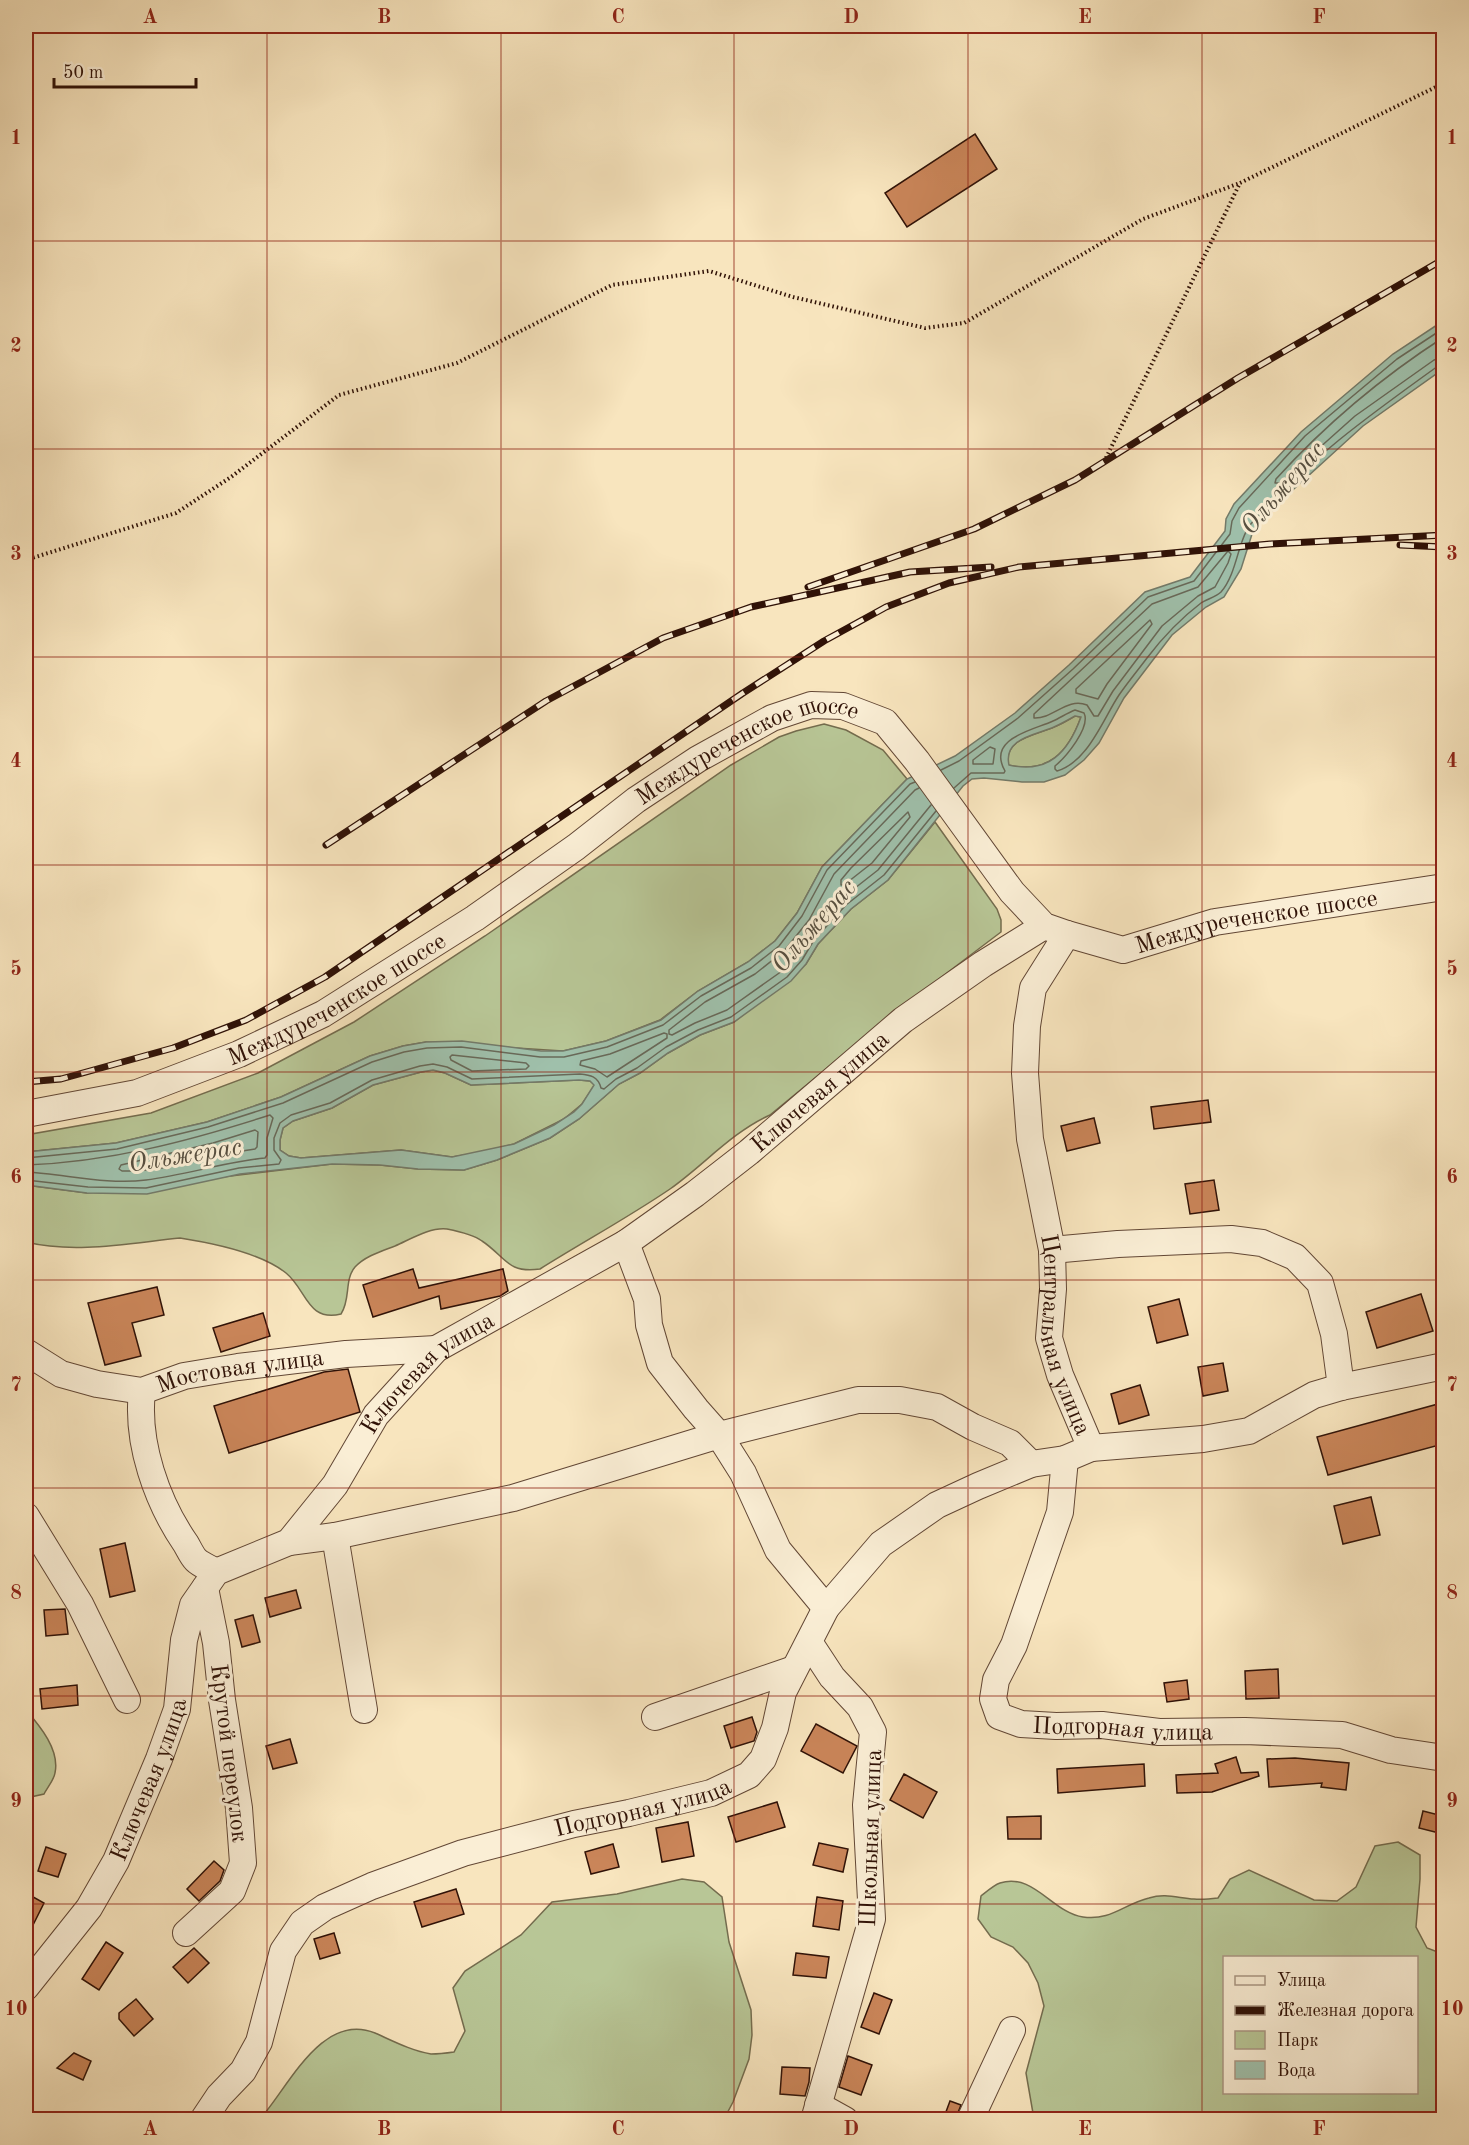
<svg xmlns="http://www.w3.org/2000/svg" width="1469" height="2145" font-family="'Old Standard TT',serif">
<rect width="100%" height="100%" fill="#f8e5be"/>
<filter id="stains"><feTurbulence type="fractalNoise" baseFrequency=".00333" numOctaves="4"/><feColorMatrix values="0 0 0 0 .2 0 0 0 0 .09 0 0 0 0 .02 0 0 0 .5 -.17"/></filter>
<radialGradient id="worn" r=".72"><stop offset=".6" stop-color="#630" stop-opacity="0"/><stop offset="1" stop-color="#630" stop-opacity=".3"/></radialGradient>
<g fill="#b8c696" stroke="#746c4e" stroke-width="1.5" fill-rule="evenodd">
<path d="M 1075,716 L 1081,717 C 1068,753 1048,774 1008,765 C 1004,738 1036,735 1054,727 C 1062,724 1068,720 1075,716 Z"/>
<path d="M 824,724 L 846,730 L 883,750 L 907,779 L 822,867 L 797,913 L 775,941 L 748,962 L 698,991 L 660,1020 L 606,1041 L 563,1051 L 426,1042 L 403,1046 L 370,1056 L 281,1097 L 207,1122 L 116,1143 L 26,1152 L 26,1135 L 151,1113 L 258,1073 L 354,1022 L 485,936 L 731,765 L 779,737 L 796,731 Z"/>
<path d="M 935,822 L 997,909 L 1001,920 L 1001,932 L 894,1013 L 770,1115 C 732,1132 704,1165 670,1189 C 629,1217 583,1242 540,1269 C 507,1274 505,1256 482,1241 C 474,1235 457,1231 447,1229 C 430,1227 411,1239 395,1246 C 382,1251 365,1256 355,1267 C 344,1280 351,1299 341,1314 C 307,1322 307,1290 286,1273 C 261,1253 212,1243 180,1238 C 130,1243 75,1254 26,1242 L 26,1185 L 87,1193 L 332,1164 L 380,1165 L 418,1169 L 464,1170 L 497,1160 L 550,1138 L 579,1119 L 619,1084 L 640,1073 L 668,1053 L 700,1035 L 734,1022 L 806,964 L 818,944 L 851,909 L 888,880 Z"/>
<path d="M 433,1070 L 445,1073 L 471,1085 L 579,1080 L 590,1081 L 595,1085 L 582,1104 L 564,1119 L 514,1144 L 483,1152 L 452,1157 L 401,1150 L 301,1158 L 289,1156 L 280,1150 L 280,1140 L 283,1128 L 293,1121 L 332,1108 L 373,1085 L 421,1072 Z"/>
<path d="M 26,1710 C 40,1726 60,1750 55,1773 C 54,1780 47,1788 44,1794 L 26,1798 Z"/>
<path d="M 1398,1842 L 1420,1855 L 1420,1879 L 1416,1927 L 1427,1948 L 1443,1954 L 1443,2119 L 1034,2119 L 1026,2073 L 1044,2006 L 1038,1983 L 1028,1963 L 1013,1947 L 991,1937 L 978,1919 L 981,1896 C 986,1892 994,1885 1000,1883 C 1033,1872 1053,1913 1083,1917 C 1111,1921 1124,1904 1149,1898 C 1165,1893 1178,1898 1194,1899 C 1202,1900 1210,1899 1218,1898 L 1230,1879 L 1249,1870 L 1314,1900 L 1337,1901 L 1356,1887 L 1375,1846 ZM 1224,1958 L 1416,1958 L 1416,2092 L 1224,2092 Z"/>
<path d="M 682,1879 L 704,1882 L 722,1897 L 729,1942 L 751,2010 L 752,2035 L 749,2059 L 733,2102 L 724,2119 L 260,2119 C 288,2088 322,2011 375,2033 C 393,2041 412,2051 431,2054 C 439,2054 447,2053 454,2052 L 465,2031 L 453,1988 L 465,1971 L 521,1935 L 552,1902 L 617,1894 Z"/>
</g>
<path fill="#9fc0ab" stroke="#737a69" stroke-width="1.5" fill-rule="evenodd" d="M 1443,321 L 1443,369 L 1363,426 L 1284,498 L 1253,531 L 1241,569 L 1224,597 L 1206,607 L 1172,635 L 1124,698 L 1099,743 L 1084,760 L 1065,775 L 1044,782 L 1022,782 L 984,778 L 972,779 L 963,786 L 888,880 L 851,909 L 818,944 L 806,964 L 791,981 L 734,1022 L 700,1035 L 668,1053 L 640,1073 L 619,1084 L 579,1119 L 550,1138 L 497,1160 L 464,1170 L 418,1169 L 380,1165 L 332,1164 L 240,1174 L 147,1194 L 87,1193 L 26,1185 L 26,1152 L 116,1143 L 207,1122 L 281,1097 L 370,1056 L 403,1046 L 426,1042 L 462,1041 L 541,1051 L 563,1051 L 606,1041 L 661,1020 L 698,991 L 748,962 L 775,941 L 797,913 L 822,867 L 907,779 L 955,756 L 1015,713 L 1069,665 L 1145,592 L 1190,577 L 1225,531 L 1226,519 L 1234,504 L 1301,432 L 1393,354 ZM 1075,716 L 1081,717 C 1068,753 1048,774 1009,765 C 1003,738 1036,735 1054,727 C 1061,724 1068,720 1075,716 ZM 433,1070 L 445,1073 L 471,1085 L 579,1080 L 590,1081 L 594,1085 L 582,1104 L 574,1112 L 554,1125 L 514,1144 L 452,1157 L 401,1150 L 301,1158 L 289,1156 L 280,1150 L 280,1140 L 283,1128 L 293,1121 L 332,1108 L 373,1085 L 421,1072 Z"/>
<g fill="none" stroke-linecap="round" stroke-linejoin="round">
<g stroke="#686959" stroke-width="1.5">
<path d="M 1444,337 C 1382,377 1325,425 1276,479 L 1275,483 L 1280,483 L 1355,416 L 1434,360 L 1444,357"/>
<path d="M 1228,551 L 1231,554 L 1228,563 L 1215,587 L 1198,596 L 1162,626 L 1113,691 L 1098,716 L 1094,716 L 1087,705 C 1067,697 1053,719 1034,718 L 1034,714 L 1152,604 L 1198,587 Z"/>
<path d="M 1150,620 L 1152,624 L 1107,684 L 1098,699 L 1076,693 L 1076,689 Z"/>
<path d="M 990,747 L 995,749 L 993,764 L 973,764 L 973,760 Z"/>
<path d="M 941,770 L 959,761 L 1018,718 L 1073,669 L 1148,597 L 1194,581 L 1230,534 L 1232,521 L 1239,508 L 1305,436 L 1397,359 L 1444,328"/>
<path d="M 919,788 L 915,790 L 834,874 L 809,920 L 784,951 L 755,974 L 705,1002 L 669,1030 L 669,1034 L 672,1035 L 695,1023 L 727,1010 L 782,971 L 795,956 L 808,934 L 841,899 L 878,870 L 931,805"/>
<path d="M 954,788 L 971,773 L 1004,773 L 1005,771 C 986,738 1034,730 1053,721 C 1060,718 1067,713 1075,710 L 1084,713 C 1091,727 1066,757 1055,766 L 1055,769 L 1057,771 C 1088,762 1103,719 1119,695 C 1128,682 1138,670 1147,658 C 1163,637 1180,619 1201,603 C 1207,599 1216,597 1221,592 C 1237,574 1238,540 1250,525 C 1303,463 1371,414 1438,366 L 1444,365"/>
<path d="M 908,812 L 910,817 L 872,863 L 844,885 L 841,885 L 841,880 L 851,868 Z"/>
<path d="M 664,1033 L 667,1034 L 667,1038 L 607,1077 L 595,1069 L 580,1065 L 581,1061 L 610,1054 Z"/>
<path d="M 452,1055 L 526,1063 L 529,1066 L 526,1069 L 472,1071 L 451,1060 L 450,1057 Z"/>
<path d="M 255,1130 L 258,1132 L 257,1147 L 255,1149 C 210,1155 167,1172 122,1171 L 119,1169 L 121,1165 L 213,1143 Z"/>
<path d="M 26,1158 L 117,1149 L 208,1127 L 283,1103 L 372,1062 L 404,1052 L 427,1048 L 461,1047 L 540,1057 L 564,1057 L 607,1047 L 663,1025 L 701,996 L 751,968 L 779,946 L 802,916 L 827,870 L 910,784 L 915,782"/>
<path d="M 26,1165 C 110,1162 189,1141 270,1115 L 273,1118 L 267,1138 L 267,1155 L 265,1158 C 225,1162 186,1175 146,1180 C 106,1185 65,1174 26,1172"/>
<path d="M 26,1180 L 88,1187 L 146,1188 L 239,1168 L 279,1164 L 281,1160 L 274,1150 L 274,1138 L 280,1123 L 291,1115 L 330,1103 L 372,1080 L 420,1066 L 433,1064 L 447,1067 L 472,1079 L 580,1074 C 590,1075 598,1076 601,1088 L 604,1089 L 616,1079 L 637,1068 L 666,1047 L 698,1030 L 731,1017 L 787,977 L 802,960 L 814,940 L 846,905 L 884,875 L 936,811"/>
</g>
</g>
<g fill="#ca8559" stroke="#301207" stroke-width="1.5">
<path d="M 975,134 L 997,169 L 907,227 L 885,193 Z"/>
<path d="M 1208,1100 L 1211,1122 L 1154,1129 L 1151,1107 Z"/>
<path d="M 1094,1118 L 1100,1143 L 1067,1151 L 1061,1126 Z"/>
<path d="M 1214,1180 L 1219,1210 L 1190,1214 L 1185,1184 Z"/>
<path d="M 413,1269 L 419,1288 L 503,1269 L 508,1291 L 500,1296 L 441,1309 L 439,1296 L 373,1317 L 363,1285 Z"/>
<path d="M 157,1287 L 164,1315 L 132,1323 L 141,1356 L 105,1365 L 88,1303 Z"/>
<path d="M 1421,1294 L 1433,1331 L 1377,1348 L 1366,1312 Z"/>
<path d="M 1179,1299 L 1188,1335 L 1157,1343 L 1148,1307 Z"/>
<path d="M 263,1313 L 270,1336 L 221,1352 L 213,1328 Z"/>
<path d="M 1223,1363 L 1228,1391 L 1203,1396 L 1198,1367 Z"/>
<path d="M 348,1369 L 360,1412 L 229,1453 L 214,1406 L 324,1372 Z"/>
<path d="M 1140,1385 L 1149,1415 L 1119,1424 L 1111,1394 Z"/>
<path d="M 1438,1404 L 1443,1422 L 1443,1444 L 1328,1475 L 1317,1437 Z"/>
<path d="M 1371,1497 L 1380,1535 L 1343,1544 L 1334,1506 Z"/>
<path d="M 125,1543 L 135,1591 L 110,1597 L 100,1549 Z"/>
<path d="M 296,1590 L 301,1608 L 270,1617 L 265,1598 Z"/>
<path d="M 65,1609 L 68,1634 L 46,1636 L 44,1610 Z"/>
<path d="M 253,1615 L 260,1642 L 242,1647 L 235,1620 Z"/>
<path d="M 1278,1669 L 1279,1698 L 1246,1699 L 1245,1671 Z"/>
<path d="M 1187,1680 L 1189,1699 L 1167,1702 L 1164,1683 Z"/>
<path d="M 77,1685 L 78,1705 L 42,1709 L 40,1689 Z"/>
<path d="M 752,1717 L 757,1732 L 754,1741 L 731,1748 L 724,1726 Z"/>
<path d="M 816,1724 L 857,1746 L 843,1773 L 801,1751 Z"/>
<path d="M 290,1739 L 297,1763 L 273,1769 L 266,1746 Z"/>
<path d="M 1236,1757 L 1241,1773 L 1258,1772 L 1259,1776 L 1212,1792 L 1177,1793 L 1176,1775 L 1218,1773 L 1215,1764 Z"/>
<path d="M 1295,1758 L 1349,1763 L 1346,1790 L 1321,1787 L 1322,1783 L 1269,1787 L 1267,1759 Z"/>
<path d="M 1144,1764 L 1145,1786 L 1058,1793 L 1057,1769 Z"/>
<path d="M 904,1774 L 937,1792 L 923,1818 L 890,1800 Z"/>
<path d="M 777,1802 L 785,1827 L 736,1842 L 728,1817 Z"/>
<path d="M 1423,1811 L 1443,1816 L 1443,1834 L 1419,1828 Z"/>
<path d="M 1041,1816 L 1041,1839 L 1008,1839 L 1007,1817 Z"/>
<path d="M 688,1822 L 694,1856 L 662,1862 L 656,1828 Z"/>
<path d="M 819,1843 L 848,1849 L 843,1872 L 813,1865 Z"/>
<path d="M 613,1844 L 619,1867 L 591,1874 L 585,1852 Z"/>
<path d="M 46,1847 L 66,1854 L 58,1877 L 38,1871 Z"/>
<path d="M 214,1861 L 224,1870 L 220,1881 L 199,1901 L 187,1889 Z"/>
<path d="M 456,1889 L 464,1914 L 422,1927 L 414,1902 Z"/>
<path d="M 26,1893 L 44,1903 L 26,1939 Z"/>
<path d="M 817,1897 L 843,1901 L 839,1930 L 813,1926 Z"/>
<path d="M 334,1933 L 340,1953 L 320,1959 L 314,1939 Z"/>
<path d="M 106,1942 L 123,1953 L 99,1990 L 82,1979 Z"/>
<path d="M 194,1948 L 209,1963 L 188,1983 L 173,1967 Z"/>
<path d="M 796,1953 L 829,1957 L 826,1978 L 793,1975 Z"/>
<path d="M 874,1993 L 892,2000 L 879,2034 L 861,2027 Z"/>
<path d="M 136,1999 L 153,2019 L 134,2036 L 119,2019 L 119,2013 Z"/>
<path d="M 74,2053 L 91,2061 L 83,2080 L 57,2068 Z"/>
<path d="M 848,2056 L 872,2065 L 861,2095 L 839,2087 Z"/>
<path d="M 782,2067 L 810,2068 L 809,2082 L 805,2096 L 780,2094 Z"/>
<path d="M 950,2101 L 961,2105 L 955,2120 L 943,2120 Z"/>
</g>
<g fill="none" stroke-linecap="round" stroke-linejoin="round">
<defs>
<g id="minor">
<path id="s1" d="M 1067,934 L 1033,988 L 1027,1026 L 1025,1073 L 1030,1139 L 1052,1250 L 1053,1289 L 1049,1338 L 1060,1375 L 1091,1448 L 1203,1439 L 1249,1431 L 1314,1395 L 1341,1387 L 1444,1366"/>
<path id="s2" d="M 26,1114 L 137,1093 L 239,1054 L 323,1014 L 475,918 L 576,847 L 636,800 L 698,759 L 772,718 L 811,705 L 843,706 L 885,722 L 917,761 L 1012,892 L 1044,926 L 1067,934 L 1123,950 L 1215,922 L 1444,887"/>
<path d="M 626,1243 L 647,1299 L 649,1325 L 660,1363 L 696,1409 L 719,1435 L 743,1473 L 778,1550 L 826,1608"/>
<path d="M 1052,1250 L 1118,1244 L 1231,1239 L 1262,1243 L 1295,1257 L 1320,1283 L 1334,1334 L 1341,1387"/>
<path id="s3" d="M 26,1352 L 61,1374 L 97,1384 L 142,1391 L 184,1376 L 238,1367 L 346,1354 L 436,1349"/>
<path d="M 142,1391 C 136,1443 157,1502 186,1544 C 189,1549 192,1556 196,1560 C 201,1565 210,1568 216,1572"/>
<path id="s4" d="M 1065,1459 L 1060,1512 L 1014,1645 L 996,1680 L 993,1699 L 999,1716 L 1021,1724 L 1056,1726 L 1102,1725 L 1159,1732 L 1245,1731 L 1342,1735 L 1391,1750 L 1444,1758"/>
<path d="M 26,1516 L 80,1604 L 127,1700"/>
<path d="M 335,1536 L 364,1710"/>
<path d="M 289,1542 L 335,1536 L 513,1498 L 719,1435 L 858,1400 L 900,1400 L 937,1407 L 973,1427 L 1010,1443 L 1031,1464"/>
<path d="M 809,1642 L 832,1677 L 860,1707 L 873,1732 L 866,1805 L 872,1919 L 814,2120"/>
<path d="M 655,1717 L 794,1669"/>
<path d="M 186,1933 L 232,1891 L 243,1863 L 239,1808 L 222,1700 L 216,1643 L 205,1588"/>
<path id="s5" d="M 26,1987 L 89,1908 L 116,1861 L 159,1759 L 177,1709 L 184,1640 L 193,1605 L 216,1572 L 289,1542 L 335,1485 L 376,1415 L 436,1349 L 626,1243 L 695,1194 L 749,1152 L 903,1020 L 983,964 L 1044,926"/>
<path d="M 818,2105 L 845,2120"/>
<path id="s6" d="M 203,2120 L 219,2096 L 243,2071 L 259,2042 L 283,1951 L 302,1923 L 325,1907 L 372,1886 L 463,1853 L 574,1824 L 629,1813 L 711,1793 L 749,1775 L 763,1759 L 775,1728 L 783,1692 L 826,1608 L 881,1544 L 937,1505 L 978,1486 L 1031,1464 L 1065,1459 L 1091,1448"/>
<path d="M 970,2120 L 1012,2030"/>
</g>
</defs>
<use href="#minor" stroke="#624735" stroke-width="28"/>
<g stroke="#301207" stroke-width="4" stroke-dasharray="1.5 3" stroke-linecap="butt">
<path d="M 1104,462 L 1240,183 L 1444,83"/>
<path d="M 29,559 L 176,513 L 231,477 L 339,395 L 457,363 L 612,285 L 709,271 L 793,297 L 925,328 L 964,323 L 1143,219 L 1240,183"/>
</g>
<use href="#minor" stroke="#faeed5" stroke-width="26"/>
<defs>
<g id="rail">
<path d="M 1400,545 L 1444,547"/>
<path d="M 808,587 L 974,529 L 1075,480 L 1238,378 L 1444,259"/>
<path d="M 326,845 L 546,701 L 663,638 L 751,607 L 910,572 L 991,567"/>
<path d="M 26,1082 L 61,1079 L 173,1048 L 246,1020 L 325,977 L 743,693 L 824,641 L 886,607 L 949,583 L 1019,567 L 1270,544 L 1444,535"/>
</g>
</defs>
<use href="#rail" stroke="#301207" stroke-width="7"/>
<use href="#rail" stroke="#faeed5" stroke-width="4.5" stroke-dasharray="14" stroke-linecap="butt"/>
</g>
<path fill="none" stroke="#8f2418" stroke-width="1.5" stroke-opacity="0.55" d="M 267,26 L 267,2120M 501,26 L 501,2120M 734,26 L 734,2120M 968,26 L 968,2120M 1202,26 L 1202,2120M 26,241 L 1444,241M 26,449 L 1444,449M 26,657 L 1444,657M 26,865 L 1444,865M 26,1072 L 1444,1072M 26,1280 L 1444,1280M 26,1488 L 1444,1488M 26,1696 L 1444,1696M 26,1904 L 1444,1904"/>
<g text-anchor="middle" stroke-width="6" stroke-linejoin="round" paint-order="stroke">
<g font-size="24" fill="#301207" stroke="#faeed5">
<text dy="8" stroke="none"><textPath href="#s2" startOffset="820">Междуреченское шоссе</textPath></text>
<text dy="8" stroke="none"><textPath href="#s2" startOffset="1450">Междуреченское шоссе</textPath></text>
<text dy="8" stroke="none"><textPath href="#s2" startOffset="334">Междуреченское шоссе</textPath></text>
<text dy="8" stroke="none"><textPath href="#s5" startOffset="1251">Ключевая улица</textPath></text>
<text dy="8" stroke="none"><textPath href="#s1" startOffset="416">Центральная улица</textPath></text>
<text dy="8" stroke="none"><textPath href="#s3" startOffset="225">Мостовая улица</textPath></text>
<text dy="8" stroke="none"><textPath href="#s5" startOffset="765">Ключевая улица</textPath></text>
<text dy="8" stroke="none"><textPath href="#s4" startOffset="396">Подгорная улица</textPath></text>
<text transform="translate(230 1753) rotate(83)" y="8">Крутой переулок</text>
<text dy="8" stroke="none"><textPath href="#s5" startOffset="243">Ключевая улица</textPath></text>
<text dy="8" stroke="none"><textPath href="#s6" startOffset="586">Подгорная улица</textPath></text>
<text transform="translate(870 1838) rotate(-88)" y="8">Школьная улица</text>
</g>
<g font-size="26" font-style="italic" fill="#574f40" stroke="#faeed5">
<text transform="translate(1282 487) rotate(-49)" y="9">Ольжерас</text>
<text transform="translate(813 925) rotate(-49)" y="9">Ольжерас</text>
<text transform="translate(185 1154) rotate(-9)" y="9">Ольжерас</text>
</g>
</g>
<rect width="1469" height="2145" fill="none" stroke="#f8e5be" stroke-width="66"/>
<rect x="1223" y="1956" width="195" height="138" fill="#faeed5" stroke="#a99683" stroke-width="1.5"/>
<rect x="1235" y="1976" width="30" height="9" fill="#faeed5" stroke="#a99683" stroke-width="1.5"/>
<text x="1277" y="1986" font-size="18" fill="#301207">Улица</text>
<rect x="1235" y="2006" width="30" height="9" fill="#301207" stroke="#a99683" stroke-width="1.5"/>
<text x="1277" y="2016" font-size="18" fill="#301207">Железная дорога</text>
<rect x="1235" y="2031" width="30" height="18" fill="#b8c696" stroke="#a99683" stroke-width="1.5"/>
<text x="1277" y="2046" font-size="18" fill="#301207">Парк</text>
<rect x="1235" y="2061" width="30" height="18" fill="#9fc0ab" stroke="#a99683" stroke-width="1.5"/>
<text x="1277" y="2076" font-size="18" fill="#301207">Вода</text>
<path d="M54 78v9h142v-9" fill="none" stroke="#301207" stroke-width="3"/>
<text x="63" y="78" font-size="18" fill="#301207" stroke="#faeed5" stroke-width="4.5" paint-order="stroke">50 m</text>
<rect x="33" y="33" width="1403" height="2079" fill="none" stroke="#8f2418" stroke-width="2"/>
<g font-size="20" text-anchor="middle" font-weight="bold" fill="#8f2418">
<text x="150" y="23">A</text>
<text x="384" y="23">B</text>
<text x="618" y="23">C</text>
<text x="851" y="23">D</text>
<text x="1085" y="23">E</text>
<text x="1319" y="23">F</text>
<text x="16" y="144">1</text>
<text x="1452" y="144">1</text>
<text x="16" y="352">2</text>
<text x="1452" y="352">2</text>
<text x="16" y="560">3</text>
<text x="1452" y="560">3</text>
<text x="16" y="767">4</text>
<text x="1452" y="767">4</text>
<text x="16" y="975">5</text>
<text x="1452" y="975">5</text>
<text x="16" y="1183">6</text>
<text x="1452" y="1183">6</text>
<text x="16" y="1391">7</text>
<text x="1452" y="1391">7</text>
<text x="16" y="1599">8</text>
<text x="1452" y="1599">8</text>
<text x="16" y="1807">9</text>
<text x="1452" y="1807">9</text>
<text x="16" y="2015">10</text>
<text x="1452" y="2015">10</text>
<text x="150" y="2135">A</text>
<text x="384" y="2135">B</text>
<text x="618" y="2135">C</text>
<text x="851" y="2135">D</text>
<text x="1085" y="2135">E</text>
<text x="1319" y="2135">F</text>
</g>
<rect width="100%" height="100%" filter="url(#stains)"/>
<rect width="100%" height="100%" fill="url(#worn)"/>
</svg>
